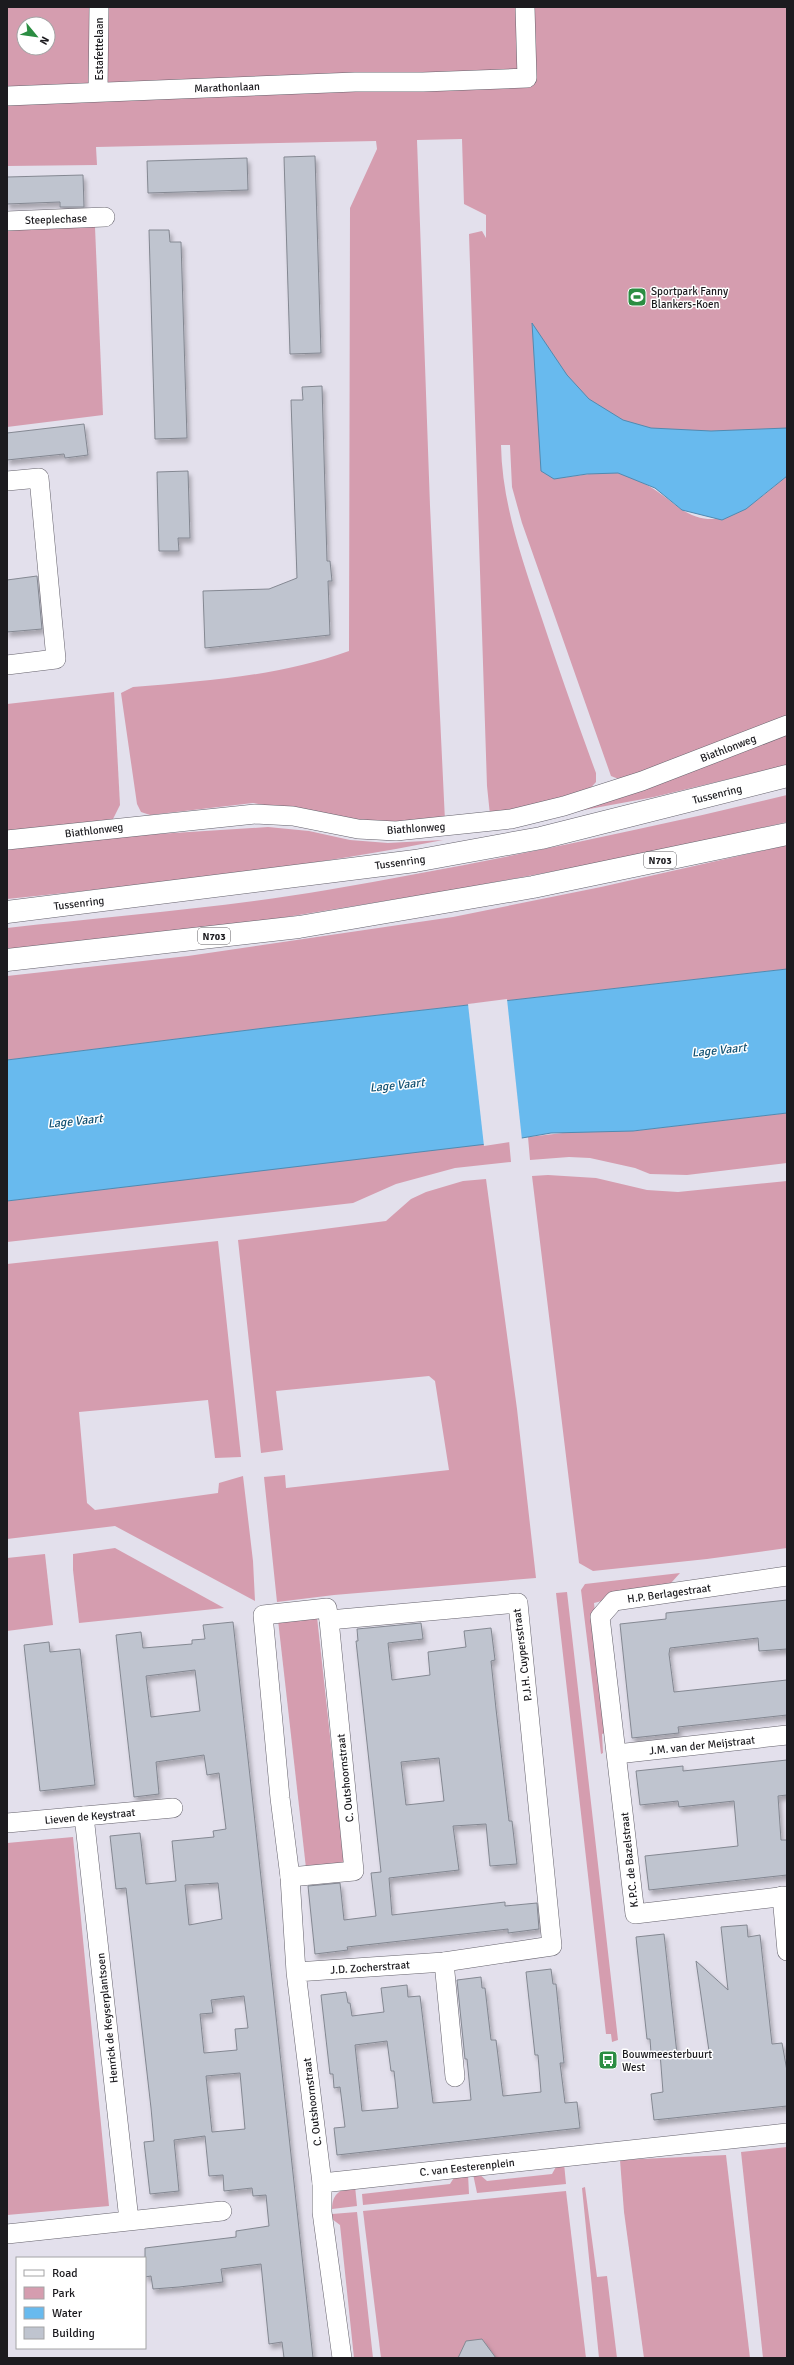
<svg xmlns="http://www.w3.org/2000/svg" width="794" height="2365" font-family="Signika,sans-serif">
<defs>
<filter id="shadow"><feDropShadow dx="2.5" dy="4.5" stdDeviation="2" flood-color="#0004"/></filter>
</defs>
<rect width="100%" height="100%" fill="#e3e0ec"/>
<g fill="#d59daf" fill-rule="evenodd">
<path d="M 7,7 L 787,7 L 787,450 L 743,452 L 554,479 C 574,476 598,470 618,473 C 638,477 658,491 674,504 C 719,540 752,504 787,476 L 787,719 L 621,780 L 611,776 L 522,523 L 512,487 L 510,445 L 501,445 C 502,502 521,556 539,610 C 557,664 576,719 596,773 L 596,782 L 586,793 L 490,815 L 487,786 L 469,234 L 482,231 L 486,238 L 486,215 L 464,204 L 462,139 L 417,140 L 430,506 L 445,821 L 396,827 L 253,803 L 150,815 L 141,812 L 137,804 L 121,693 L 133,687 C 207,681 279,676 349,651 L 350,208 L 377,149 L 376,141 L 96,147 L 97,165 L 7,166 ZM 24,24 L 48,24 L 48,48 L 24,48 Z"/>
<path d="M 95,227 L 103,415 L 7,427 L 7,228 Z"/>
<path d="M 114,692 L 120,805 L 113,819 L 7,832 L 7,704 Z"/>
<path d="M 787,735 L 787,765 L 654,797 L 557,815 Z"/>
<path d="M 787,795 L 787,822 L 657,852 L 458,889 L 262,921 L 7,950 L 7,928 C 113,916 222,908 327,890 C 481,863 635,832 787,795 Z"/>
<path d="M 268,827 L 309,831 L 350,840 L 388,843 L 443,840 C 299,869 153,884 7,899 L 7,848 L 95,838 Z"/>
<path d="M 787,845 L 787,969 L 273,1027 L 7,1060 L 7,976 L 188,956 L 453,917 L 601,887 Z"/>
<path d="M 787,1113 L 787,1163 L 687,1175 L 650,1174 L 635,1168 L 590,1158 L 569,1157 L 530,1160 L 528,1137 L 580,1131 L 633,1131 Z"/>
<path d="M 509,1140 L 511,1162 L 455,1168 L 396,1184 L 353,1203 L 7,1242 L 7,1201 Z"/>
<path d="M 548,1175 L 596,1178 L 647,1190 L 678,1192 L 787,1181 L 787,1548 L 707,1559 L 593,1571 L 579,1563 L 532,1176 Z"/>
<path d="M 486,1179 L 517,1409 L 536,1578 L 334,1595 L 277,1602 L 264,1477 L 285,1475 L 286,1488 L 449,1470 L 435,1381 L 429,1376 L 276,1391 L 283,1450 L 261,1453 L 238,1240 L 386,1221 L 411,1199 L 426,1192 L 463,1181 Z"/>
<path d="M 218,1241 L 241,1457 L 215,1458 L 208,1400 L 79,1412 L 87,1503 L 95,1510 L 218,1493 L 219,1483 L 243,1476 L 253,1561 L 255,1601 L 115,1526 L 7,1539 L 7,1264 Z"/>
<path d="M 115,1548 L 224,1608 L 79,1623 L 73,1570 L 73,1554 Z"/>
<path d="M 45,1554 L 53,1625 L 7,1631 L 7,1558 Z"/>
<path d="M 680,1573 L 671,1583 L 594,1603 L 608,1732 L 602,1734 L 603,1753 L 601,1754 L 581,1590 L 585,1584 Z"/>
<path d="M 567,1592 L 618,2040 L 612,2042 L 611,2034 L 606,2034 L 556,1593 Z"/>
<path d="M 317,1617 L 344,1864 L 306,1868 L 278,1620 Z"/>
<path d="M 73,1837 L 109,2206 L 7,2215 L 7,1843 Z"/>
<path d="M 787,2147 L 787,2358 L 763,2358 L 741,2152 Z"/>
<path d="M 726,2155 L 750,2358 L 644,2358 L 624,2212 L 620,2160 Z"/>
<path d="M 564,2163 L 566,2184 L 477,2193 L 473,2174 L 478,2173 L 487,2181 L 552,2174 L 557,2165 Z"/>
<path d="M 468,2174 L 469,2194 L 363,2205 L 362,2194 L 450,2184 L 455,2176 Z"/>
<path d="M 355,2186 L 357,2206 L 332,2209 C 332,2193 341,2189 355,2186 Z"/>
<path d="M 585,2187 L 597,2277 L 607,2276 L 617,2358 L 599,2358 L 582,2188 Z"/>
<path d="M 566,2191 L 586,2358 L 381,2358 L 363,2211 Z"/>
<path d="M 357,2212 L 373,2358 L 354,2358 L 340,2225 L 332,2219 L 332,2214 Z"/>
</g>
<g fill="#68baee" stroke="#518ab0">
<path d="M 532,323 L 567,375 L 589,399 L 623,420 L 651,428 L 711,431 L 787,428 L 787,476 L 746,509 L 722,520 L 682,510 L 655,488 L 618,473 L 587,474 L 554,479 L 541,471 Z"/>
<path d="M 787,969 L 787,1113 L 633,1131 L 551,1133 L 487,1144 L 7,1201 L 7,1060 L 273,1027 Z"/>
</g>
<path fill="#e3e0ec" d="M 507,999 L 522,1140 L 484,1146 L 468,1004 Z"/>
<g fill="#bfc4cf" stroke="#848892" fill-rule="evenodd" filter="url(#shadow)">
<path d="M 315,156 L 321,353 L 290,354 L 284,157 Z"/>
<path d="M 247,158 L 248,190 L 148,193 L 147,161 Z"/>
<path d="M 83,175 L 84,207 L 60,207 L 60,202 L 7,204 L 7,177 Z"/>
<path d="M 149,230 L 169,230 L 170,242 L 181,242 L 187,438 L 155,439 Z"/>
<path d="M 322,386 L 327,561 L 330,561 L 332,581 L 328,581 L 330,635 L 205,648 L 203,591 L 269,589 L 297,578 L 291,400 L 303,400 L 302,387 Z"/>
<path d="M 84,424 L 88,455 L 65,458 L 64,454 L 7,460 L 7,433 Z"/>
<path d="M 188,471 L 190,538 L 178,538 L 179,551 L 159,551 L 157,472 Z"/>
<path d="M 37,576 L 42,629 L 7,632 L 7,580 Z"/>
<path d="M 787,1600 L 787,1649 L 759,1651 L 758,1638 L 670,1648 L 669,1654 L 674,1692 L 787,1680 L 787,1715 L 678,1727 L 679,1733 L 632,1738 L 620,1624 L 666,1619 L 666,1613 Z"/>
<path d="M 233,1622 L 254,1813 L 313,2358 L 284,2358 L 282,2342 L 269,2344 L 261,2264 L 221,2269 L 223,2282 L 179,2287 L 153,2289 L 151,2276 L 145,2277 L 145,2248 L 236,2237 L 236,2231 L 269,2226 L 266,2195 L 253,2196 L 252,2188 L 224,2191 L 223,2175 L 209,2176 L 205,2136 L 174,2140 L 179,2191 L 150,2194 L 144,2142 L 154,2141 L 151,2108 L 126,1888 L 116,1889 L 110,1836 L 140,1833 L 146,1884 L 176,1881 L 172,1841 L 214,1837 L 213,1831 L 226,1829 L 219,1773 L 207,1775 L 204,1755 L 156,1762 L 159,1794 L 134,1797 L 116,1635 L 141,1632 L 143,1648 L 192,1644 L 192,1640 L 205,1639 L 203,1625 ZM 195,1670 L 200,1711 L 151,1717 L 146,1676 ZM 218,1883 L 222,1919 L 189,1925 L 185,1885 ZM 244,1996 L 248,2028 L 235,2029 L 237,2050 L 204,2053 L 200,2014 L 213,2013 L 211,2000 ZM 240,2073 L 245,2129 L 212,2132 L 206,2076 Z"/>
<path d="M 421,1623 L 423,1639 L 388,1643 L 392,1680 L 430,1675 L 428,1652 L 466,1647 L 464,1631 L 491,1628 L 495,1660 L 491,1661 L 496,1709 L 509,1821 L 512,1821 L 517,1864 L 490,1866 L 486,1824 L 453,1826 L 459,1870 L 389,1878 L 392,1915 L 505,1902 L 505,1906 L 537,1903 L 539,1929 L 508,1933 L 508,1929 L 347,1947 L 348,1950 L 315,1954 L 308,1886 L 340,1883 L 344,1920 L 376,1916 L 371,1873 L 381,1872 L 356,1641 L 358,1641 L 357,1629 ZM 439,1758 L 444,1801 L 406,1805 L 401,1762 Z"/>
<path d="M 49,1642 L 50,1652 L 80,1649 L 95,1785 L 40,1791 L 24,1645 Z"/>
<path d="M 787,1760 L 787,1795 L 778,1796 L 781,1840 L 787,1840 L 787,1875 L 649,1890 L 645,1856 L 738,1846 L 734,1801 L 679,1807 L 678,1801 L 640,1805 L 636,1771 L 683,1766 L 683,1771 Z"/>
<path d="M 747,1925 L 748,1937 L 760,1935 L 772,2044 L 782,2043 L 787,2071 L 787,2106 L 654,2120 L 651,2094 L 663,2092 L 660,2053 L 651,2053 L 650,2039 L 647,2039 L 636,1937 L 664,1934 L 677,2054 L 709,2051 L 696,1961 L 728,1990 L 721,1927 Z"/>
<path d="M 551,1969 L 553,1984 L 556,1984 L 564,2063 L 560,2063 L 565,2103 L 577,2102 L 580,2128 L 337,2155 L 334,2128 L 345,2127 L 340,2087 L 334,2088 L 333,2074 L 330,2074 L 321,1995 L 346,1992 L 348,2003 L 350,2003 L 352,2016 L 384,2012 L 381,1988 L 407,1985 L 408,1997 L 420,1996 L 433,2103 L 471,2100 L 467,2059 L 465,2059 L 457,1980 L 481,1977 L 482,1988 L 485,1988 L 491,2040 L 496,2040 L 503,2096 L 541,2092 L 538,2055 L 535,2055 L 526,1972 ZM 387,2041 L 391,2071 L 394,2071 L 398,2108 L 362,2111 L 355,2045 Z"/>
<path d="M 482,2339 L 496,2358 L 458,2358 L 466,2341 Z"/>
</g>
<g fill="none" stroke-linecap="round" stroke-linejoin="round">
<defs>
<g id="minor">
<path d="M 98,91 L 99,7"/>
<path d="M 7,96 L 355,82 L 423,82 L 527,78 L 525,7"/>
<path d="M 7,221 L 105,217"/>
<path d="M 7,481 L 39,478 L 56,659 L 7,665"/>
<path d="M 7,840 L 255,814 L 293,816 L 358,829 L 396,831 L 511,819 L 564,806 L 642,781 L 787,725"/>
<path d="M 787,1576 L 614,1601 L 600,1617 L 635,1914 L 787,1896"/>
<path d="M 617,1754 L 787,1735"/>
<path d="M 84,1816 L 129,2220"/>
<path d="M 7,1823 L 173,1808"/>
<path d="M 290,1877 L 354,1871 L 329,1620"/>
<path d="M 782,1896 L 787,1951"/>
<path d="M 444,1962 L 455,2077"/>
<path d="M 296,1972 L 444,1962 L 552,1946 L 518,1603 L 329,1620 L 327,1608 L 263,1615 L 280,1798 L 290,1877 L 296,1972 L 322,2183"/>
<path d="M 7,2234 L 222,2211"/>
<path d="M 342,2358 L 322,2212 L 322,2183 L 787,2133"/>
</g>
<g id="trunk">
<path d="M 7,912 L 415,861 L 541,838 L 787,776"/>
<path d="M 7,960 L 299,927 L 533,887 L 787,834"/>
</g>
</defs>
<use href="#minor" stroke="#65626c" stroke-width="20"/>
<use href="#trunk" stroke="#65626c" stroke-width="23"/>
<use href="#minor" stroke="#fff" stroke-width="19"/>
<use href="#trunk" stroke="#fff" stroke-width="22"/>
</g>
<defs>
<symbol id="stadium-square" viewBox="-11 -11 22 22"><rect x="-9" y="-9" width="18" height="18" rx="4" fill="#2b8d42" stroke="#fff"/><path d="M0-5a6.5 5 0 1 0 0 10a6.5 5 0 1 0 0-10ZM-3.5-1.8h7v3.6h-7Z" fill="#fff"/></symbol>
<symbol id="bus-square" viewBox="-11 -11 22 22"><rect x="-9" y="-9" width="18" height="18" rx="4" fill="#2b8d42" stroke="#fff"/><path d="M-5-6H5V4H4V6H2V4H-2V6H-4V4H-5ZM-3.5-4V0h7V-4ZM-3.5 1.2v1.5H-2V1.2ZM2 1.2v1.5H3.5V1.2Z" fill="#fff"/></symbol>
</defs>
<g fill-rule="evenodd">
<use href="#stadium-square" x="626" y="286" width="22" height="22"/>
<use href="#bus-square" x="597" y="2049" width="22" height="22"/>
</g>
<g text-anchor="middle" stroke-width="3" stroke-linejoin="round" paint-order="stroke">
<g fill="#fff" stroke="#605f62" stroke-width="1">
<rect x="644" y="852" width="32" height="16" rx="3"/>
<rect x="198" y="928" width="32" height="16" rx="3"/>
</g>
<g font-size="10" font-weight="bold" fill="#1c1b1f">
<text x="660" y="864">N703</text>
<text x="214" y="940">N703</text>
</g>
<g font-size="11" fill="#1c1b1f" stroke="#fff">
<text transform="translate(99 49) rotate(-90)" y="4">Estafettelaan</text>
<text transform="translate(227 87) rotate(-2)" y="4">Marathonlaan</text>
<text transform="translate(56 219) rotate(-2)" y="4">Steeplechase</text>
<text transform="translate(728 748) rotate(-21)" y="4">Biathlonweg</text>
<text transform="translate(717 794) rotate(-14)" y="4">Tussenring</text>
<text transform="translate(416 828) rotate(-4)" y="4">Biathlonweg</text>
<text transform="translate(94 830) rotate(-7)" y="4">Biathlonweg</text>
<text transform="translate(400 862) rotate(-8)" y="4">Tussenring</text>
<text transform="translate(79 903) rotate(-7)" y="4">Tussenring</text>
<text transform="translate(669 1593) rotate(-8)" y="4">H.P. Berlagestraat</text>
<text transform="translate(522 1655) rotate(-97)" y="4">P.J.H. Cuypersstraat</text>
<text transform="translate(702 1745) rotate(-6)" y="4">J.M. van der Meijstraat</text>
<text transform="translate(345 1778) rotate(-96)" y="4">C. Outshoornstraat</text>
<text transform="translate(90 1816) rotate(-5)" y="4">Lieven de Keystraat</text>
<text transform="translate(629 1860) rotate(-96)" y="4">K.P.C. de Bazelstraat</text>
<text transform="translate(370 1967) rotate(-4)" y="4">J.D. Zocherstraat</text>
<text transform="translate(107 2018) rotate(-96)" y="4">Henrick de Keyserplantsoen</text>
<text transform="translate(312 2102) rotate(-97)" y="4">C. Outshoornstraat</text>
<text transform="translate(467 2167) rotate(-6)" y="4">C. van Eesterenplein</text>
</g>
<g font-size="11" fill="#1c1b1f" stroke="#fff" text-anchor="start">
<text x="651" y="295">Sportpark Fanny<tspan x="651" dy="13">Blankers-Koen</tspan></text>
<text x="622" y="2058">Bouwmeesterbuurt<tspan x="622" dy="13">West</tspan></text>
</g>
<g font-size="12" font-style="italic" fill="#0e4f71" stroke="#fff">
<text transform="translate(719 1050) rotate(-6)" y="4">Lage Vaart</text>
<text transform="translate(397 1085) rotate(-6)" y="4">Lage Vaart</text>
<text transform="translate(75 1121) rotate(-6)" y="4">Lage Vaart</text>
</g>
</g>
<rect width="794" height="2365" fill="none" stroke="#1c1b1f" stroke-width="16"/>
<rect x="16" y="2257" width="130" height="92" fill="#ffffff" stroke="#a4a4a5"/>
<rect x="24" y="2270" width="20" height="6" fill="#ffffff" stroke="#a4a4a5"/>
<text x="52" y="2277" font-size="12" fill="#1c1b1f">Road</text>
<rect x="24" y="2287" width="20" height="12" fill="#d59daf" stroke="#a4a4a5"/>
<text x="52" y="2297" font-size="12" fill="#1c1b1f">Park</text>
<rect x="24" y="2307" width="20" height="12" fill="#68baee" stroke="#a4a4a5"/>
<text x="52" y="2317" font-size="12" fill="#1c1b1f">Water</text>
<rect x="24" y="2327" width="20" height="12" fill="#bfc4cf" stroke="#a4a4a5"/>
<text x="52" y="2337" font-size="12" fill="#1c1b1f">Building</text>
<g transform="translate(36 36) rotate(119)"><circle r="19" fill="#ffffff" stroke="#a4a4a5"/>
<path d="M0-3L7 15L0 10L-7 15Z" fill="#2b8d42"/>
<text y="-6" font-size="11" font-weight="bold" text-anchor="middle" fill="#1c1b1f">N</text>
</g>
</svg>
